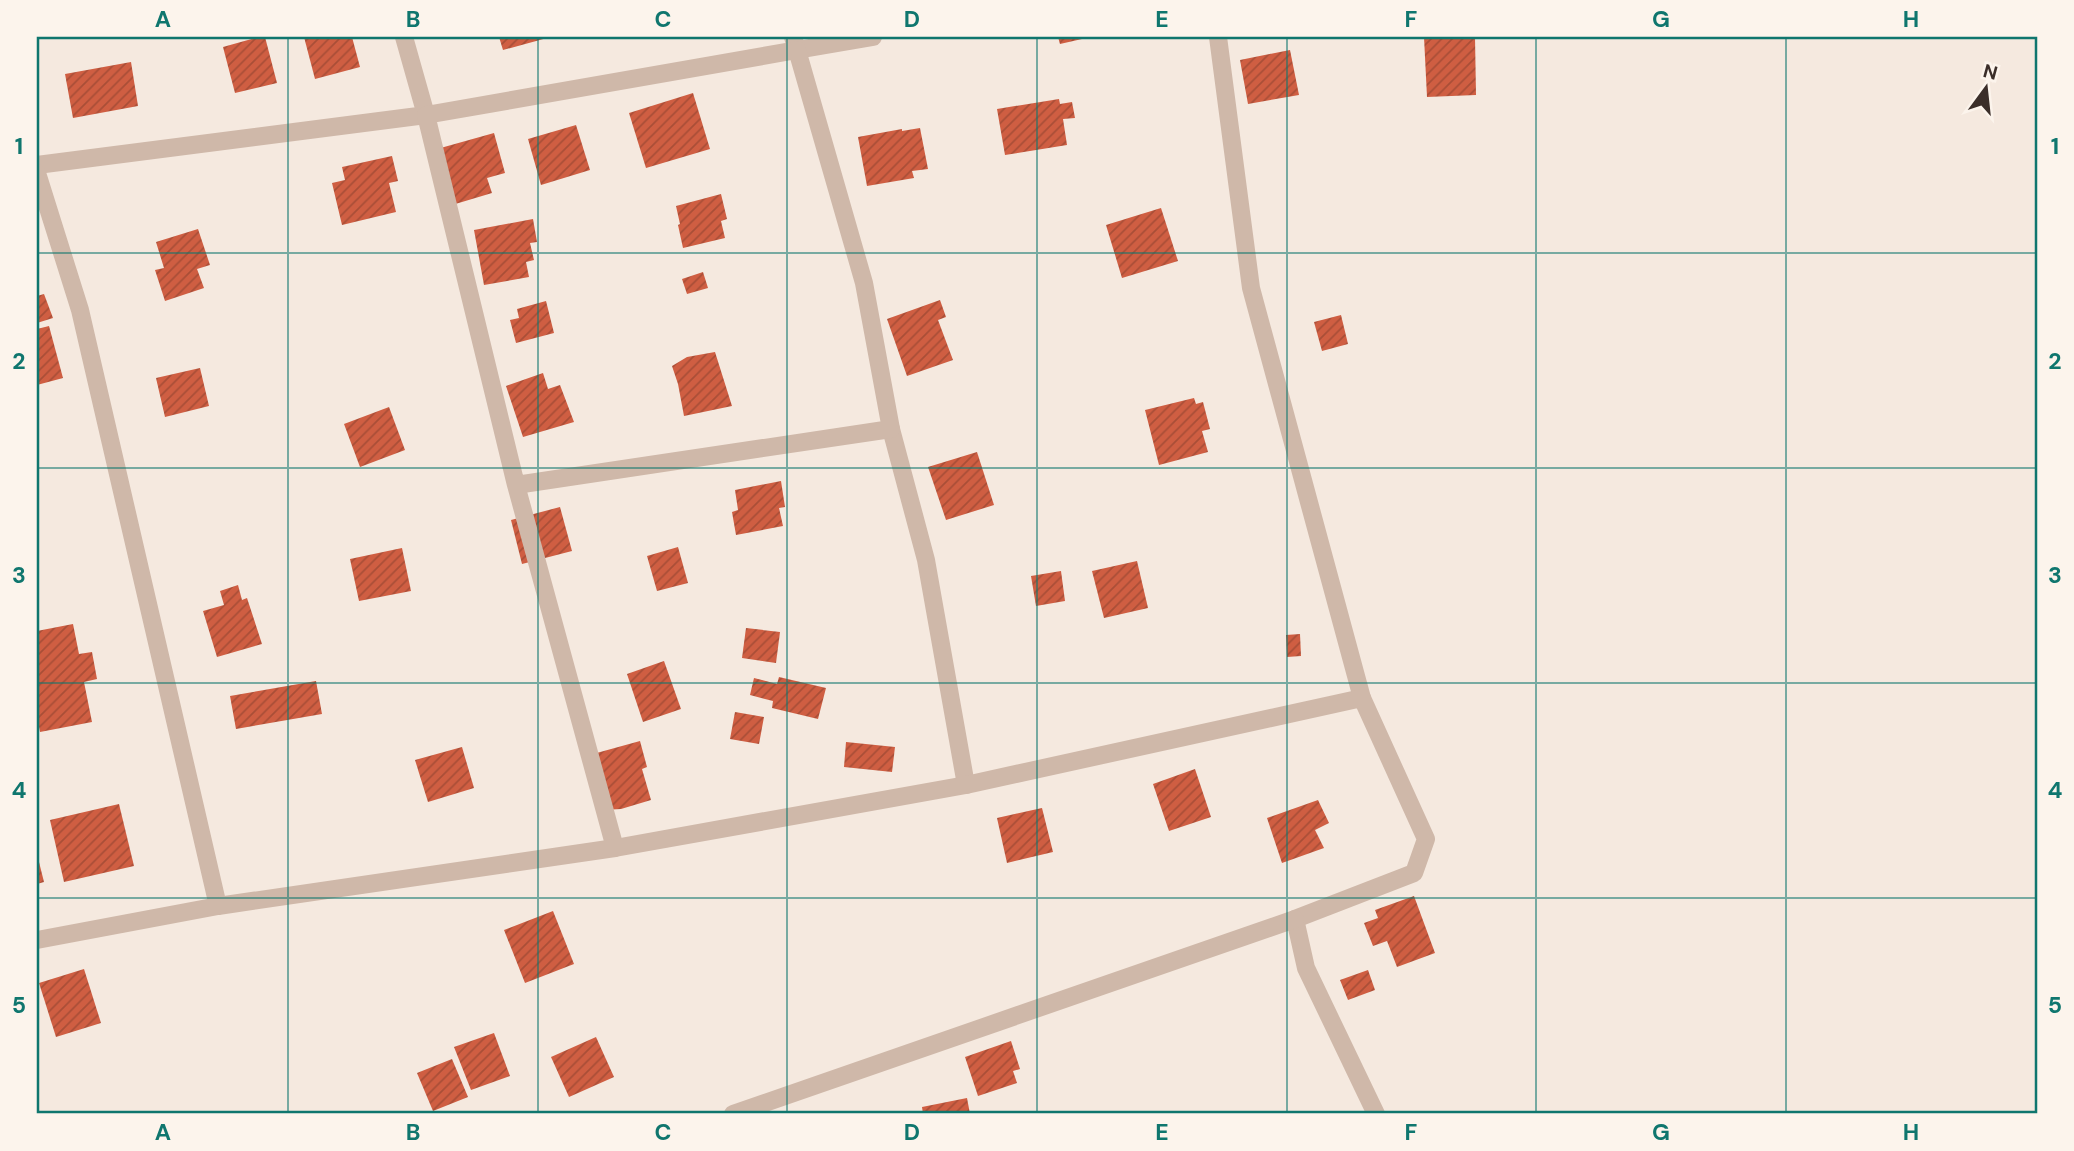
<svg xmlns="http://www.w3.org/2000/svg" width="2074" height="1151" font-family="'DM Sans',sans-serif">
<defs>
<pattern id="building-hatch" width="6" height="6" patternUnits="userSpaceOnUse" patternTransform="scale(1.75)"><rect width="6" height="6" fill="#cf5e42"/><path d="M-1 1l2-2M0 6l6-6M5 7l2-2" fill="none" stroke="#a94e37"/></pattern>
</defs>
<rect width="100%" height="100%" fill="#f5e9df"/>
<g fill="url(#building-hatch)">
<path d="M 259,37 L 265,37 L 277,83 L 235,93 L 223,47 Z"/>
<path d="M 304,37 L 352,37 L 360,67 L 315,79 Z"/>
<path d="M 499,37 L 547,37 L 547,38 L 503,50 Z"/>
<path d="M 1058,37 L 1082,37 L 1082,39 L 1060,44 Z"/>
<path d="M 1424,37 L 1475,37 L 1476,95 L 1427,97 Z"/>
<path d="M 1290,50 L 1299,95 L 1248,104 L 1240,60 Z"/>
<path d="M 131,62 L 138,106 L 73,118 L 65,74 Z"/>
<path d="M 693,93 L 710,149 L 646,168 L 629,113 Z"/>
<path d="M 1059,99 L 1060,104 L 1072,102 L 1075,118 L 1063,119 L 1067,145 L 1005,155 L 997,109 Z"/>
<path d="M 576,125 L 590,170 L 541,185 L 528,139 Z"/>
<path d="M 920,128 L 928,169 L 912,171 L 914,178 L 867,186 L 858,137 L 902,129 L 902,131 Z"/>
<path d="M 494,133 L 505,173 L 487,178 L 492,193 L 452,205 L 437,149 Z"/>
<path d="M 392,156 L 398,181 L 389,183 L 396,212 L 342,225 L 332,183 L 345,180 L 342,167 Z"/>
<path d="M 721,194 L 727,219 L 721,221 L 725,238 L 683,248 L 678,225 L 680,224 L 676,206 Z"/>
<path d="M 1161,208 L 1178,261 L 1122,278 L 1106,225 Z"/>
<path d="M 533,219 L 537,242 L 530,243 L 534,260 L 526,262 L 529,277 L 484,285 L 474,230 Z"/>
<path d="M 198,229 L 210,265 L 197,269 L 204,288 L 165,301 L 155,270 L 164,268 L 156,242 Z"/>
<path d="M 703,272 L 708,288 L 687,294 L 682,279 Z"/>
<path d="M 44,294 L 53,318 L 37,323 L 37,296 Z"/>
<path d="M 940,300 L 946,317 L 938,320 L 953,360 L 907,376 L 887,319 Z"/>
<path d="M 546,301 L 554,333 L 516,343 L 510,320 L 519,318 L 517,309 Z"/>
<path d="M 1341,315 L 1348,344 L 1322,351 L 1314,322 Z"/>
<path d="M 49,326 L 63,378 L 37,385 L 37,329 Z"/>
<path d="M 715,352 L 732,406 L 684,416 L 678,384 L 672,366 L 687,357 Z"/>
<path d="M 200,368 L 209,406 L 165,417 L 156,378 Z"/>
<path d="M 543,373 L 548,389 L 560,385 L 574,422 L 523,437 L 506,386 Z"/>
<path d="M 1194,398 L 1196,404 L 1203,402 L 1210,429 L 1202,431 L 1208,452 L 1159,465 L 1145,410 Z"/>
<path d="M 389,407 L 405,450 L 360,467 L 344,424 Z"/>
<path d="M 977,452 L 994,505 L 946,520 L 928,467 Z"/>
<path d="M 781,481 L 785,507 L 779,508 L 783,526 L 736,535 L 732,512 L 738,510 L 735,490 Z"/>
<path d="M 560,507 L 572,551 L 522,564 L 511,520 Z"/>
<path d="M 678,547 L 688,583 L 657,591 L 647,556 Z"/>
<path d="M 402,548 L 411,591 L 359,601 L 350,559 Z"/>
<path d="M 1137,561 L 1148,608 L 1104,618 L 1092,571 Z"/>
<path d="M 1061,571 L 1065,601 L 1036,606 L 1031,576 Z"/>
<path d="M 238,585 L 242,600 L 247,598 L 262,644 L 217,657 L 203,611 L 224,605 L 220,591 Z"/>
<path d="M 73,624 L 79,654 L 92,652 L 97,679 L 84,682 L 92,722 L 40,732 L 37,716 L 37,631 Z"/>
<path d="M 746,628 L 780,632 L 776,663 L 742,658 Z"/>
<path d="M 1300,634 L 1301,656 L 1287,657 L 1286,635 Z"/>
<path d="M 664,661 L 681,709 L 643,722 L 627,674 Z"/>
<path d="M 779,677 L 826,688 L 818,719 L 772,708 L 773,701 L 750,695 L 754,678 L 777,684 Z"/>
<path d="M 316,681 L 322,714 L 236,729 L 230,696 Z"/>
<path d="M 735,712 L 764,717 L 759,744 L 730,739 Z"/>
<path d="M 640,741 L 647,767 L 642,769 L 651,800 L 621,809 L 603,810 L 593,754 Z"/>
<path d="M 846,742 L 895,747 L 892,772 L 844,767 Z"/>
<path d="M 462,747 L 474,788 L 428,802 L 415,760 Z"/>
<path d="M 1195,769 L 1211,817 L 1169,831 L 1153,784 Z"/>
<path d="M 1318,800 L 1329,823 L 1315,830 L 1324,848 L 1282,863 L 1267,818 Z"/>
<path d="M 119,804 L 134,866 L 64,882 L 50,820 Z"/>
<path d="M 1042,808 L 1053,852 L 1007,863 L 997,818 Z"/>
<path d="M 38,858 L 44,882 L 37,884 L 37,859 Z"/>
<path d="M 1414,896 L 1435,953 L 1397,967 L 1387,941 L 1373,946 L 1364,923 L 1378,918 L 1375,910 Z"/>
<path d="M 553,911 L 574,964 L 525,983 L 504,930 Z"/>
<path d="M 84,969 L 101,1023 L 56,1037 L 39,983 Z"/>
<path d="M 1368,970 L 1375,990 L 1348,1000 L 1340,980 Z"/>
<path d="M 494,1033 L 510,1076 L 471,1090 L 454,1047 Z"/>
<path d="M 596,1037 L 614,1077 L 569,1097 L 551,1057 Z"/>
<path d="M 1011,1041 L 1020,1069 L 1013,1071 L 1017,1083 L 978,1096 L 965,1057 Z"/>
<path d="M 452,1059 L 468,1097 L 433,1111 L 417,1073 Z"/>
<path d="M 967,1098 L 970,1114 L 923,1114 L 922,1107 Z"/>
</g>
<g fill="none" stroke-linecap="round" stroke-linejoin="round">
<g stroke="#cfb8a9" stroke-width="18">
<path d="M 793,37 L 797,50 L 873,37"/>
<path d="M 1218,37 L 1251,288 L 1362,698"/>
<path d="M 37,165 L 426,115 L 404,37"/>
<path d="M 37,173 L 80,310 L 218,906"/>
<path d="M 891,429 L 926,560 L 966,785"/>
<path d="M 516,485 L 891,429 L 864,283 L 797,50 L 426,115 L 516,485 L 615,848"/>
<path d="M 37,940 L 218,906 L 615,848 L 966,785 L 1362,698 L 1426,839 L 1414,873 L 1295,919 L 1306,968 L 1376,1114"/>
<path d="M 733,1114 L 1295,919"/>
</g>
</g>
<path fill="none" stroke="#0f766e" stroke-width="2" stroke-opacity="0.55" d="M 288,37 L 288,1114M 538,37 L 538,1114M 787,37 L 787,1114M 1037,37 L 1037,1114M 1287,37 L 1287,1114M 1536,37 L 1536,1114M 1786,37 L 1786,1114M 37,253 L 2037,253M 37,468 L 2037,468M 37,683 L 2037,683M 37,898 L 2037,898"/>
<rect width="2074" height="1151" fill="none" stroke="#fcf4ec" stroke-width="77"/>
<g transform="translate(1986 88) rotate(15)" stroke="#fcf4ec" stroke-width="5" paint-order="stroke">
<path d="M0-5L12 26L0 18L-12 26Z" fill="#3b2e29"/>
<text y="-10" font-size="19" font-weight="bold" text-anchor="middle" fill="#3b2e29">N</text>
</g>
<rect x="38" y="38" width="1998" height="1074" fill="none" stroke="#0f766e" stroke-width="2.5"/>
<g font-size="23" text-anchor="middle" font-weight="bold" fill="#0f766e">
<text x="163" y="27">A</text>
<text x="413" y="27">B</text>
<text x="663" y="27">C</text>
<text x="912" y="27">D</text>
<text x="1162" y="27">E</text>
<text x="1411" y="27">F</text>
<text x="1661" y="27">G</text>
<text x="1911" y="27">H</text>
<text x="19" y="154">1</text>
<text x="2055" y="154">1</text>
<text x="19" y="369">2</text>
<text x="2055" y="369">2</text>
<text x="19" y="583">3</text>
<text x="2055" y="583">3</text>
<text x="19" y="798">4</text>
<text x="2055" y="798">4</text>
<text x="19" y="1013">5</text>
<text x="2055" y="1013">5</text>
<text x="163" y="1140">A</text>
<text x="413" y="1140">B</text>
<text x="663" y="1140">C</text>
<text x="912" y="1140">D</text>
<text x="1162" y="1140">E</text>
<text x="1411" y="1140">F</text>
<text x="1661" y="1140">G</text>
<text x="1911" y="1140">H</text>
</g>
</svg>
